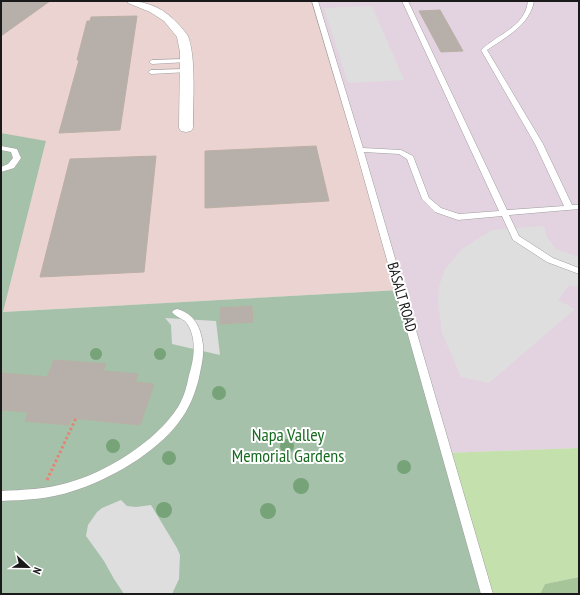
<svg xmlns="http://www.w3.org/2000/svg" width="580" height="595" font-family="'PT Sans Narrow',sans-serif">
<rect width="100%" height="100%" fill="#ebe8e1"/>
<path fill="#ead3d1" d="M 1,1 L 313,1 L 400,290 L 2,312 L 46,142 L 1,133 Z"/>
<path fill="#e3d3e0" d="M 315,1 L 579,1 L 579,448 L 446,453 Z"/>
<path fill="#c4e0ac" d="M 579,448 L 579,577 L 545,584 L 540,594 L 487,594 L 446,453 Z"/>
<path fill="#a6c69a" d="M 579,577 L 579,594 L 540,594 L 545,584 Z"/>
<path fill="#a5c1aa" d="M 1,133 L 46,141 L 3,312 L 400,290 L 487,594 L 1,594 Z"/>
<g fill="#dedede">
<path d="M 372,6 L 404,80 L 348,83 L 324,8 Z"/>
<path d="M 544,226 L 546,236 L 556,249 L 579,257 L 579,287 L 569,285 L 558,300 L 575,309 L 489,383 L 461,377 L 442,333 L 438,303 L 439,286 L 445,269 L 462,249 L 492,230 Z"/>
<path d="M 165,318 L 216,321 L 220,355 L 172,344 L 171,325 Z"/>
<path d="M 121,500 L 127,506 L 136,507 L 151,505 L 177,548 L 180,555 L 179,579 L 172,594 L 124,594 L 114,579 L 104,561 L 86,536 L 88,525 L 97,512 L 102,508 Z"/>
</g>
<g fill="#b7b0aa" stroke="#bbafa5">
<path d="M 1,1 L 50,1 L 1,36 Z"/>
<path d="M 440,10 L 463,51 L 441,52 L 419,11 Z"/>
<path d="M 137,16 L 120,130 L 59,133 L 79,60 L 77,60 L 87,21 L 90,21 L 91,17 Z"/>
<path d="M 316,146 L 329,201 L 205,208 L 205,151 Z"/>
<path d="M 156,156 L 144,272 L 40,277 L 70,159 Z"/>
<path d="M 252,306 L 253,322 L 220,324 L 220,308 Z"/>
<path d="M 54,360 L 106,364 L 103,371 L 138,374 L 135,382 L 154,384 L 140,425 L 72,418 L 68,425 L 25,421 L 28,412 L 1,410 L 1,373 L 47,377 Z"/>
</g>
<g fill="none" stroke-linecap="round" stroke-linejoin="round">
<defs>
<g id="lane">
<path d="M 312,1 L 318,1 L 363,148 L 401,150 L 413,156 L 429,198 L 441,208 L 459,214 L 499,211 L 402,1 L 408,1 L 507,210 L 564,206 L 535,144 L 481,50 C 498,34 525,27 528,1 L 534,1 C 530,25 506,37 487,50 L 543,144 L 572,205 L 579,205 L 579,209 L 509,215 L 519,236 L 553,258 L 579,268 L 579,274 L 547,262 L 513,240 L 502,216 L 458,220 L 435,212 L 422,199 L 407,159 L 399,154 L 364,152 L 493,594 L 481,594 L 356,150 Z"/>
<path d="M 185,59 L 188,61 L 187,62 L 152,64 L 149,62 L 152,60 Z"/>
<path d="M 186,69 L 189,71 L 188,72 L 151,74 L 148,72 L 151,70 Z"/>
<path d="M 1,146 L 17,149 L 21,158 L 14,168 L 1,172 L 1,167 L 8,164 L 13,158 L 11,152 L 1,150 Z"/>
<path d="M 177,309 C 195,314 201,328 203,345 C 204,357 201,367 199,378 C 195,394 189,409 179,422 C 156,453 109,480 73,491 C 50,499 25,500 1,501 L 1,491 C 23,490 46,489 67,483 C 105,473 157,441 178,407 C 184,397 187,386 189,375 C 194,360 197,340 188,325 C 185,318 176,318 172,312 L 174,310 Z"/>
</g>
<path id="street" d="M 127,1 C 149,1 165,9 180,26 C 183,30 188,34 189,39 C 196,61 193,103 193,128 L 191,131 L 186,132 L 181,131 L 179,128 L 180,52 L 177,37 L 164,21 L 150,12 L 128,3 Z"/>
</defs>
<use href="#lane" stroke="#9e9e9e" stroke-width="1"/>
<use href="#street" stroke="#9e9e9e" stroke-width="1"/>
<path stroke="#e88374" stroke-width="3" stroke-dasharray="2.5 2.5" stroke-linecap="butt" d="M 47,480 L 76,418"/>
<use href="#lane" fill="#fff" fill-rule="evenodd"/>
<use href="#street" fill="#fff" fill-rule="evenodd"/>
</g>
<g fill="#76a377">
<circle cx="96" cy="354" r="6"/>
<circle cx="160" cy="354" r="6"/>
<circle cx="219" cy="393" r="7"/>
<circle cx="113" cy="446" r="7"/>
<circle cx="287" cy="446" r="7"/>
<circle cx="169" cy="458" r="7"/>
<circle cx="404" cy="467" r="7"/>
<circle cx="301" cy="486" r="8"/>
<circle cx="164" cy="510" r="8"/>
<circle cx="268" cy="511" r="8"/>
</g>
<g text-anchor="middle" stroke-width="4" stroke-linejoin="round" paint-order="stroke">
<g font-size="15" fill="#1a1a1a" stroke="#fff">
<text transform="translate(402 297) rotate(74)" y="5">BASALT ROAD</text>
</g>
<g font-size="18" fill="#176a20" stroke="#fff">
<text x="288" y="441">Napa Valley<tspan x="288" dy="21">Memorial Gardens</tspan></text>
</g>
</g>
<rect width="580" height="595" fill="none" stroke="#1a1a1a" stroke-width="4"/>
<g transform="translate(28 567) rotate(112)" stroke="#ffffff" stroke-width="3" paint-order="stroke">
<path d="M0-3L7 15L0 10L-7 15Z" fill="#1a1a1a"/>
<text y="-6" font-size="11" font-weight="bold" text-anchor="middle" fill="#1a1a1a">N</text>
</g>
</svg>
